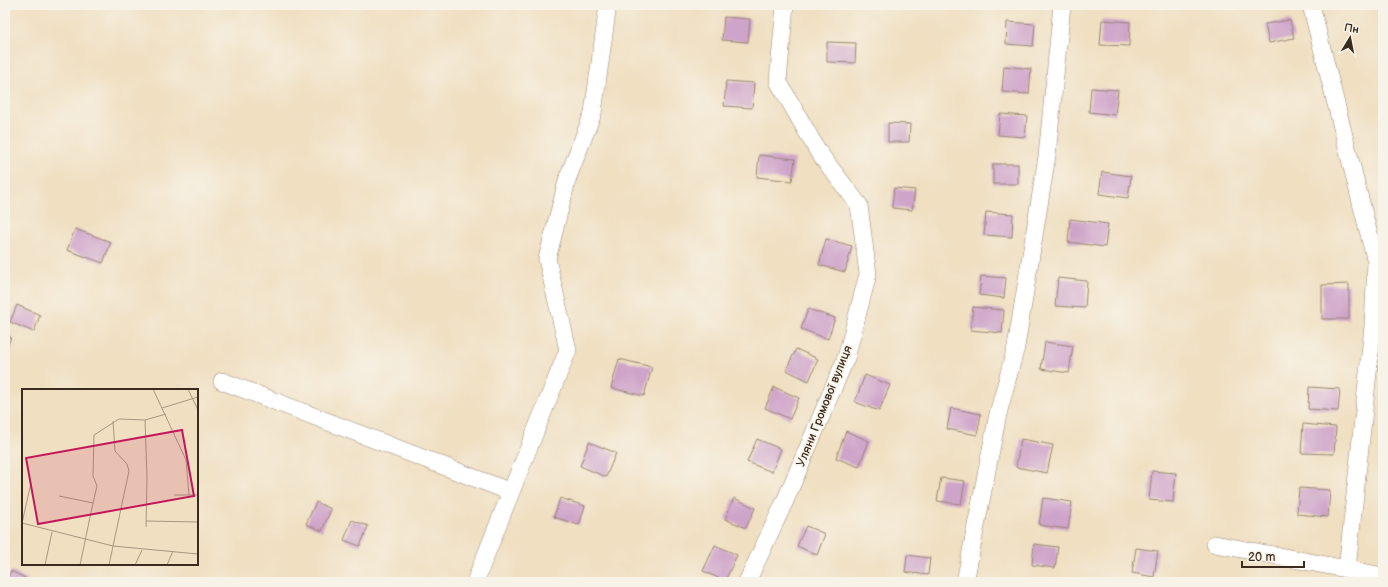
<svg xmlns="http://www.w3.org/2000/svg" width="1388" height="587" font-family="'Balsamiq Sans',sans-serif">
<rect width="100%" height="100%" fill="#f7f3e8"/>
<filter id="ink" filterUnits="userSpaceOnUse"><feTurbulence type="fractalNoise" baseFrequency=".025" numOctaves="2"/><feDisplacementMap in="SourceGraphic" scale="8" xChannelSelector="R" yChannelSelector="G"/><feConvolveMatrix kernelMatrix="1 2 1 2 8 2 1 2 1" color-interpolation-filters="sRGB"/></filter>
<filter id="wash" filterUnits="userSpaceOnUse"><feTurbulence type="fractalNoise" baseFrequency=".012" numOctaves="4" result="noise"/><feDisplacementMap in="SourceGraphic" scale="16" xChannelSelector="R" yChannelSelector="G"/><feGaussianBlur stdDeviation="0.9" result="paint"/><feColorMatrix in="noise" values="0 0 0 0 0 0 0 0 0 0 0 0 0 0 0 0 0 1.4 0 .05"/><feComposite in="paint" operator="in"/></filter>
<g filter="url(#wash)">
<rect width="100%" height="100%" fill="#f0dfc1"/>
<g id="blocks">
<g fill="#cfa4ca">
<path d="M 724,17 L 750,19 L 748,42 L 722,40 Z"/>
<path d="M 1102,20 L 1130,22 L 1129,46 L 1100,45 Z"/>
<path d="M 1290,20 L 1294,38 L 1269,43 L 1265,24 Z"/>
<path d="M 1007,22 L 1035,24 L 1033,46 L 1006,44 Z"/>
<path d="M 827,42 L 856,43 L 855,63 L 827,62 Z"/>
<path d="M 1004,66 L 1031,69 L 1029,94 L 1002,92 Z"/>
<path d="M 726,81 L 754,83 L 752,108 L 724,106 Z"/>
<path d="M 1091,88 L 1118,90 L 1115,115 L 1089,112 Z"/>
<path d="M 1000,114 L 1027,116 L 1025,137 L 998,135 Z"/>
<path d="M 888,123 L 910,124 L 909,142 L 888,142 Z"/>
<path d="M 759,155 L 795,159 L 792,181 L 757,177 Z"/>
<rect x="993" y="164" width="25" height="20"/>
<path d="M 1102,172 L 1131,176 L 1128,198 L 1099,194 Z"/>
<path d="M 894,188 L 915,190 L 912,210 L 892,208 Z"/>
<path d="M 986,212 L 1013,214 L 1012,237 L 984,235 Z"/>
<path d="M 1070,219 L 1108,224 L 1105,247 L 1068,242 Z"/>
<path d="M 75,229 L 111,242 L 103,263 L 67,250 Z"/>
<path d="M 826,239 L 852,246 L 845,272 L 819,265 Z"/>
<path d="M 981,276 L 1006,278 L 1004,298 L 979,295 Z"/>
<path d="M 1058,278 L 1087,281 L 1085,308 L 1055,306 Z"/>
<path d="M 1349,284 L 1349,319 L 1322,319 L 1322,285 Z"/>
<path d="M 17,305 L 40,315 L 34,332 L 10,322 Z"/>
<path d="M 973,307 L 1004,310 L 1002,333 L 971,330 Z"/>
<path d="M 808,309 L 835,318 L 828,339 L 801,329 Z"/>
<path d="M 5,335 L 11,337 L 5,353 Z"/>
<path d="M 1045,342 L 1073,346 L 1069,373 L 1041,369 Z"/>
<path d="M 796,349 L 818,359 L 809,381 L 786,370 Z"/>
<path d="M 619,359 L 652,367 L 644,396 L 611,388 Z"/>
<path d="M 865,375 L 890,385 L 879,411 L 855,402 Z"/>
<path d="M 774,387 L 799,398 L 790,419 L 765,408 Z"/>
<path d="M 1309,387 L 1340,389 L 1338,411 L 1308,409 Z"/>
<path d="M 951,408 L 981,414 L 977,435 L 947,429 Z"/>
<path d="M 1303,424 L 1336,427 L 1334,454 L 1301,453 Z"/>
<path d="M 846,431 L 869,441 L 859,467 L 836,458 Z"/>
<path d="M 757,439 L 781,449 L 772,472 L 747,462 Z"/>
<path d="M 1021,439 L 1053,445 L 1047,473 L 1016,467 Z"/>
<path d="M 589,442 L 616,453 L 606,477 L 580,466 Z"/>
<path d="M 1152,471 L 1176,473 L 1173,502 L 1149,500 Z"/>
<path d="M 941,478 L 965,481 L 961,504 L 937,501 Z"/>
<path d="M 1299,488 L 1330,490 L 1328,517 L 1297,514 Z"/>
<path d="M 560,498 L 585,506 L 579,525 L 554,517 Z"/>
<path d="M 734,498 L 755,508 L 746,528 L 725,519 Z"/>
<path d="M 1043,498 L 1072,502 L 1068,529 L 1039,525 Z"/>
<path d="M 316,502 L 331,509 L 322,531 L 306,524 Z"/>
<path d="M 352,520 L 368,526 L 360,546 L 344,540 Z"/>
<path d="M 806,526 L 825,534 L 817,555 L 797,546 Z"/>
<path d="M 1034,544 L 1058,547 L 1055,568 L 1032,565 Z"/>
<path d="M 715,545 L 737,555 L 725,581 L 703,571 Z"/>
<path d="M 1136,548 L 1158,551 L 1154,577 L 1132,573 Z"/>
<path d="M 907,555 L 930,558 L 928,575 L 905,572 Z"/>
<path d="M 11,571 L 27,579 L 26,582 L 5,582 Z"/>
<path d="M 781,577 L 794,582 L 779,582 Z"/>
</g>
</g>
</g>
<g filter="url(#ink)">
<use href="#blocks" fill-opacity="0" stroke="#968470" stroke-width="1"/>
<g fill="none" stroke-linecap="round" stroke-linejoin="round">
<defs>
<g id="minor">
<path d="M 1311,5 L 1376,262 L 1373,326 L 1347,569"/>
<path d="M 222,381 L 511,492 L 568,350 L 547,259 L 568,177 L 593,113 L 608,5"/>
<path d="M 1215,544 L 1383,576"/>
<path d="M 475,582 L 511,492"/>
<path d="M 747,582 L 785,501 L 846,358 L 868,274 L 859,205 L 819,153 L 778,81 L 785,5"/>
<path d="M 965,582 L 998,414 L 1016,347 L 1047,156 L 1062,5"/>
</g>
</defs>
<use href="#minor" stroke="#968470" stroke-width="18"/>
<use href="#minor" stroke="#fff" stroke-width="17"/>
</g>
</g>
<g text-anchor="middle" stroke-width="3.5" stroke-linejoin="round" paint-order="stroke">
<g font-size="12" fill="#3b2a1e" stroke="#f7f3e8">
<text transform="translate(824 406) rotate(-68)" y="4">Уляни Громової вулиця</text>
</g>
</g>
<g transform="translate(22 389)">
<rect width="176" height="176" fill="#f0dfc1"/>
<path fill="none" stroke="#a89780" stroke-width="1" d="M 131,0 L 164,71 L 167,106M 166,0 L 176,21M 140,19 L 176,8M 123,31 L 125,88 L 124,138M 152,106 L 176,106M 37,107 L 71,114 L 75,97 L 71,87 L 72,46 L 97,30 L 123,31 L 144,25M 124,132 L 176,133M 0,134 L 91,157 L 176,165M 0,134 L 9,94M 23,176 L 30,143M 58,176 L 71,114M 87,176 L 107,82 L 105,75 L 93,62 L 91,32M 113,176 L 120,161M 145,176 L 151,162"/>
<path fill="#c2185b" fill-opacity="0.15" stroke="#c2185b" stroke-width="2" d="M 160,41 L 172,107 L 16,135 L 4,69 Z"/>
<rect width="176" height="176" fill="none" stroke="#3b2a1e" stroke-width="2"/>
</g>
<rect width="1388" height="587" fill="none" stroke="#f7f3e8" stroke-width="20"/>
<g transform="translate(1350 38) rotate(10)" stroke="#f7f3e8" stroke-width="3" paint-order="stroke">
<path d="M0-3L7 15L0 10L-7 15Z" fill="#3b2a1e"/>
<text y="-6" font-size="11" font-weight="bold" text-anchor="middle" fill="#3b2a1e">Пн</text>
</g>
<path d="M1242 561v6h62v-6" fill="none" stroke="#3b2a1e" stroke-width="2"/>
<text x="1248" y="561" font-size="12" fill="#3b2a1e" stroke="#f7f3e8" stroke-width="3" paint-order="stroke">20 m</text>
</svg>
